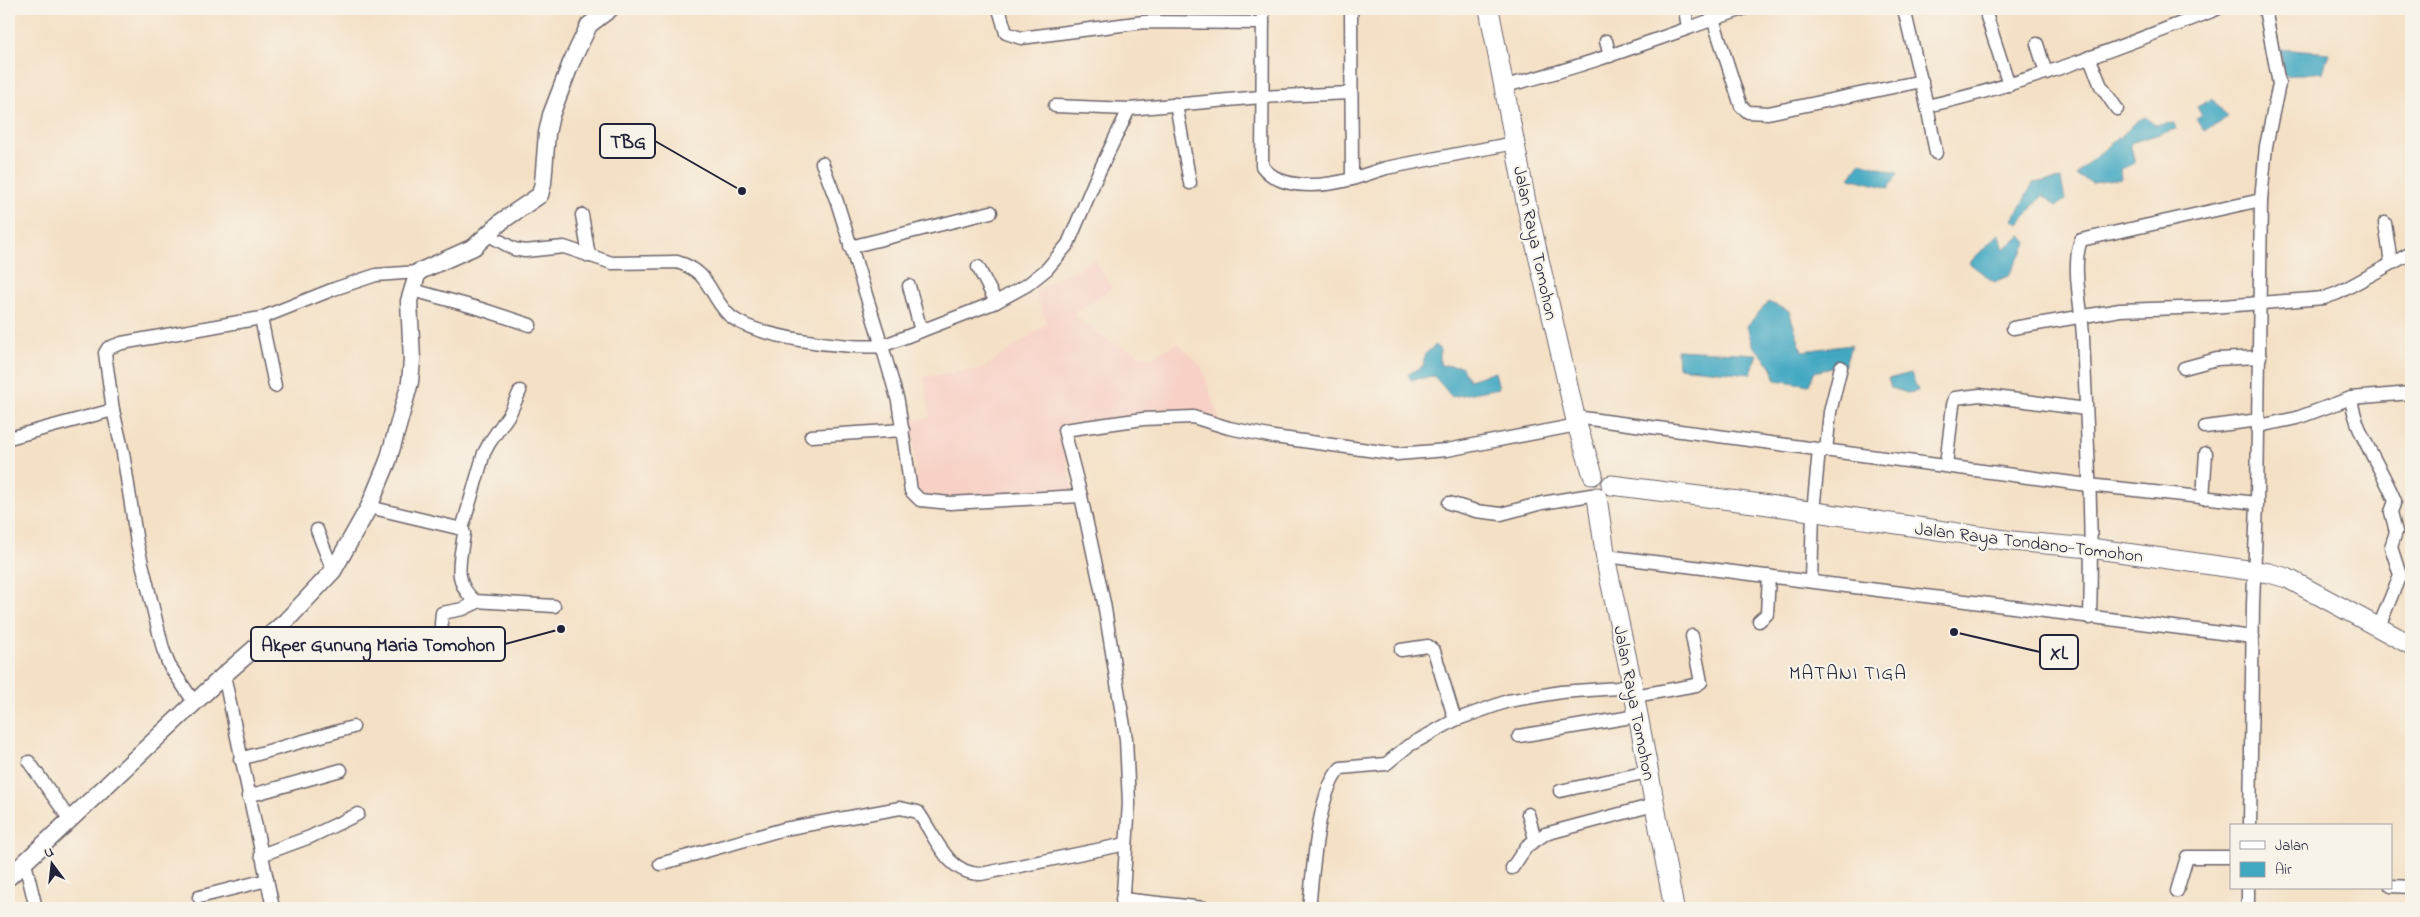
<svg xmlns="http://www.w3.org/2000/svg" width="2420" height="917" font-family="'Indie Flower',sans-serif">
<rect width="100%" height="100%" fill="#f7f3e8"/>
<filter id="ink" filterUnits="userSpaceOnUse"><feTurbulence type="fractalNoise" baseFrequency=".02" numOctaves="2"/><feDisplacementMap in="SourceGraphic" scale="10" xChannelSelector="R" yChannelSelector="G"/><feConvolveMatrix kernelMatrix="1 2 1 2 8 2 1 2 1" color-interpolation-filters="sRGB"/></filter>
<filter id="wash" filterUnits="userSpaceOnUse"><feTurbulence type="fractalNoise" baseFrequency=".0096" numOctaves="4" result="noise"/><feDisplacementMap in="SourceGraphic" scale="20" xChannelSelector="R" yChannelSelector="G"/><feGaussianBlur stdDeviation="1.12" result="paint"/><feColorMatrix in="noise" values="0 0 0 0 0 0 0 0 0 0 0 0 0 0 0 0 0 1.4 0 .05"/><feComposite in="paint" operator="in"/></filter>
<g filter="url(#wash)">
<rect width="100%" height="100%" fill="#f4e0c5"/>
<path fill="#f7d1c6" d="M 1094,259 L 1112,288 L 1073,315 L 1109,341 L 1150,358 L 1178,343 L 1202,367 L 1220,422 L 1171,413 L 1062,424 L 1072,491 L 927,498 L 918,491 L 911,420 L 930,418 L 924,377 L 982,369 L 1047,324 L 1035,291 Z"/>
<g fill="#42a8c2" stroke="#32657e">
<path d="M 2280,49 L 2329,53 L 2323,72 L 2285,76 Z"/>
<path d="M 2212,99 L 2228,117 L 2205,131 L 2196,119 L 2202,116 L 2197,107 Z"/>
<path d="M 2146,117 L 2154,125 L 2174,123 L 2176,129 L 2130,143 L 2135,163 L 2121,169 L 2122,179 L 2092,183 L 2076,175 C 2091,159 2104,150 2121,136 C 2131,129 2133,121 2146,117 Z"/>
<path d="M 1861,162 L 1897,173 L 1898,173 L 1889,188 L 1850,178 Z"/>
<path d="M 2061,179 L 2065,200 L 2056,206 L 2043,195 L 2019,224 L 2013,220 L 2033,183 Z"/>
<path d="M 1999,234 L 2004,249 L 2021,236 L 2028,242 L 2008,276 L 1994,282 L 1969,263 Z"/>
<path d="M 1768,302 L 1789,311 L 1802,351 L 1851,345 L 1845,365 L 1814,372 L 1809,385 L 1776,380 L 1771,366 L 1752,344 L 1747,326 Z"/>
<path d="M 1436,345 L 1440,350 L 1440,365 L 1461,366 L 1469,380 L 1495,372 L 1499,388 L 1452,397 L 1434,376 L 1411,380 L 1408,374 L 1423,366 L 1425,354 Z"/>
<path d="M 1677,350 L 1757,354 L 1751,374 L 1678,367 Z"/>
<path d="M 1911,373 L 1918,391 L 1908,393 L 1891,388 L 1888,379 Z"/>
</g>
</g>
<g filter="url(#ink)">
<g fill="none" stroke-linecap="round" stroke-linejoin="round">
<defs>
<g id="minor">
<path d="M 999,9 L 1006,33 L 1021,38 L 1144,22 L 1263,23"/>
<path d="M 1263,9 L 1262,166 C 1281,192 1326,186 1352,179"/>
<path d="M 1351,9 L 1352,179 L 1386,168 L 1514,143"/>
<path d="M 1685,9 L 1688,28"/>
<path d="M 1904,9 L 1927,106 C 2027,84 2123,46 2217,9"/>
<path d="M 1987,17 L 2009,85"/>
<path d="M 1713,19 L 1741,106 L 1748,112 L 1768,113 L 1922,81"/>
<path d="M 1606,41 L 1610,56"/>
<path d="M 2037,44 L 2046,73"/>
<path d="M 2089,57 L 2101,86 L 2117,109"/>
<path d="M 1504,86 C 1586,67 1664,36 1743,9"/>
<path d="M 1176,104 L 1190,183"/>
<path d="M 1055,106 L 1129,109"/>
<path d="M 1927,106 L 1936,153"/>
<path d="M 582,215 L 589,256"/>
<path d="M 2385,223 L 2391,263"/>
<path d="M 489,235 L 514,249 L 525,251 L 564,247 L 612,263 L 677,262 C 710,272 707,291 727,313 C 750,338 848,349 882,346 L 837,202 L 822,163"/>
<path d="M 850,247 L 991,212"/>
<path d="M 978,267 L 996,302"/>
<path d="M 909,286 L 921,331"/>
<path d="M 413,290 L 481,309 L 530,325"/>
<path d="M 261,318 L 275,386"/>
<path d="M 2013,328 L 2120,310 L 2211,307 L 2324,298 L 2338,293 L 2411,253"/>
<path d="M 2184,368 L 2217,359 L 2260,357"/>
<path d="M 2351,398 C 2356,435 2381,466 2395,501 L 2391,512 L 2396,532 L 2391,547 L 2400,575 L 2378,629"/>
<path d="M 113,410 L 123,453 L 137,543 L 163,649 L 169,665 L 194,702"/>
<path d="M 1575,417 L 2088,485 L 2257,503"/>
<path d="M 2259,426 L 2297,418 L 2351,398 L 2411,393"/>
<path d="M 2205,427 L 2259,420"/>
<path d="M 811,436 L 903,430"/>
<path d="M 9,438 L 113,410 L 105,353 L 108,348 L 122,343 L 261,318 L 334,289 L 376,275 L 418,272"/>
<path d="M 1826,451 L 1830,412 L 1841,367"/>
<path d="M 1946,465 L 1953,405 L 1955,398 L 1980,395 L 2086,409"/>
<path d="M 1081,496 L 950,503 L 920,500 L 911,491 L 898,401 L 882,346 L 996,302 L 1027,285 L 1047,269 L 1068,244 L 1096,178 L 1129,109 L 1261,97 L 1351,93"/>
<path d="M 2203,498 L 2206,453"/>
<path d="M 1449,503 L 1476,511 L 1501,514 L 1542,503 L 1591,495"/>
<path d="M 369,507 L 462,529 L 464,533 C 461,559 451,581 475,601 L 554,606"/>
<path d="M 462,529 L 484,453 L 490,442 L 510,413 L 520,391"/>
<path d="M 317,530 L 333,571"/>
<path d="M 1606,556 L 2253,637"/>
<path d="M 1811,581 L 1813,512 L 1819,450"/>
<path d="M 2090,618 C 2093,525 2087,431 2083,337 C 2082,308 2071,266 2081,240 L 2261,200"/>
<path d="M 1759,621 L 1767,614 L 1769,576"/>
<path d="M 447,647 L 441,624 L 442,613 L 463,609 L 478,602"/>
<path d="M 1401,650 L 1428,646 L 1434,651 L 1455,720"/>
<path d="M 224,675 L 273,908"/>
<path d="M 1635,696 L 1696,685 L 1701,682 L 1692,636"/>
<path d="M 1519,736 L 1637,716"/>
<path d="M 240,759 L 353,727"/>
<path d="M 29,762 L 70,820"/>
<path d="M 1560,791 L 1648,772"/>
<path d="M 248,796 L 341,770"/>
<path d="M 1528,814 L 1535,839"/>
<path d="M 2250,826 L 2253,604 L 2257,503 L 2261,200 L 2266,146 L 2279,84 L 2265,9"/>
<path d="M 261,855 L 310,837 L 358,814"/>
<path d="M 25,863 L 36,908"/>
<path d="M 660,864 L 784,829 L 900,808 L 918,812 C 935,835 946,874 981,874 L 1126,844"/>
<path d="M 1512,868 L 1527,846 L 1545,834 L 1654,805"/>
<path d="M 2391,886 L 2411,887"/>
<path d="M 2177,891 L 2187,857 L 2231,857"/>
<path d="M 199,897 L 267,880"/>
<path d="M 1122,899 L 1204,908"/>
<path d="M 1122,908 L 1129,803 L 1126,739 L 1104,603 L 1081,496 L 1064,430 L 1143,419 L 1193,417 L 1229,428 L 1274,437 L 1397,454 L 1447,450 L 1577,425"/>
<path d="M 1309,908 C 1313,875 1317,790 1341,768 L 1386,764 L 1408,746 L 1455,720 L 1508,701 L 1561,692 L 1618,688 L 1632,683"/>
<path d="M 2248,908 L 2248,888"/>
</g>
<path id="major" d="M 9,877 L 224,675 L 286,621 L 333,571 L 369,507 L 388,461 L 398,426 L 410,382 L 412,360 L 409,301 L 418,272 L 474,247 L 502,221 L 540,195 L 543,183 L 547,133 L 551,115 L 571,63 L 589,25 L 610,9"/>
<g id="highway">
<path d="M 1489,9 L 1527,207 L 1577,425 L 1593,475"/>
<path d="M 1611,485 L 1762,504 L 2012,541 L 2090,548 L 2269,573 L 2287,578 L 2411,645"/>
<path d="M 1597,497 L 1607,566 L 1632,683 L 1674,908"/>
</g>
</defs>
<use href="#minor" stroke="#6c646b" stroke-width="15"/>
<use href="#major" stroke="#6c646b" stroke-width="19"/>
<use href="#highway" stroke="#6c646b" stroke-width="21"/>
<use href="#minor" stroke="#fff" stroke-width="12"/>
<use href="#major" stroke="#fff" stroke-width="16"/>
<use href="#highway" stroke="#fff" stroke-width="19"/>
</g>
</g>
<g text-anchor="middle" stroke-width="4.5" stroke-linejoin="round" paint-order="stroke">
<g font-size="18" fill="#22223b" stroke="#f7f3e8">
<text transform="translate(1536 243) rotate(78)" y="6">Jalan Raya Tomohon</text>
<text transform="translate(2029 542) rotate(7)" y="6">Jalan Raya Tondano-Tomohon</text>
<text transform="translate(1635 703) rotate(79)" y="6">Jalan Raya Tomohon</text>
</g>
<g font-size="19" letter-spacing="1" fill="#22223b" stroke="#f7f3e8">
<text x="1848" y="679">MATANI TIGA</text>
</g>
</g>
<path fill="none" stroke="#22223b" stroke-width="2" d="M742 191L655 141M561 629L505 644M1954 632L2040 652"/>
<g fill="#22223b" stroke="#f7f3e8" stroke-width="2">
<circle cx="742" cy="191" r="5"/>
<circle cx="561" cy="629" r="5"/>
<circle cx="1954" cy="632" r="5"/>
</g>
<g fill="#f7f3e8" stroke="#22223b" stroke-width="2">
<rect x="600" y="124" width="55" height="34" rx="5"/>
<rect x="251" y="627" width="254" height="34" rx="5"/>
<rect x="2040" y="635" width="38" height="34" rx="5"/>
</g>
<g font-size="19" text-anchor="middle" font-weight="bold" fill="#22223b">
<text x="628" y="148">TBG</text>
<text x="378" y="651">Akper Gunung Maria Tomohon</text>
<text x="2059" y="659">XL</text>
</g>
<rect width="2420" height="917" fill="none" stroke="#f7f3e8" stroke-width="30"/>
<rect x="2230" y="824" width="162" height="65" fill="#f7f3e8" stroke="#a29fa3"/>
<rect x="2240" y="841" width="25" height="8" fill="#ffffff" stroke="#a29fa3"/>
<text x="2275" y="850" font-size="15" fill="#22223b">Jalan</text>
<rect x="2240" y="862" width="25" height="15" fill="#42a8c2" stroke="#a29fa3"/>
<text x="2275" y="874" font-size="15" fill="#22223b">Air</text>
<g transform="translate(52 864) rotate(345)" stroke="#f7f3e8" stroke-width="4" paint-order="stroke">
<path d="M0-4L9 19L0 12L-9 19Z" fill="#22223b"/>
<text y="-8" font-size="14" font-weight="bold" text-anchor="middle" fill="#22223b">U</text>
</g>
</svg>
